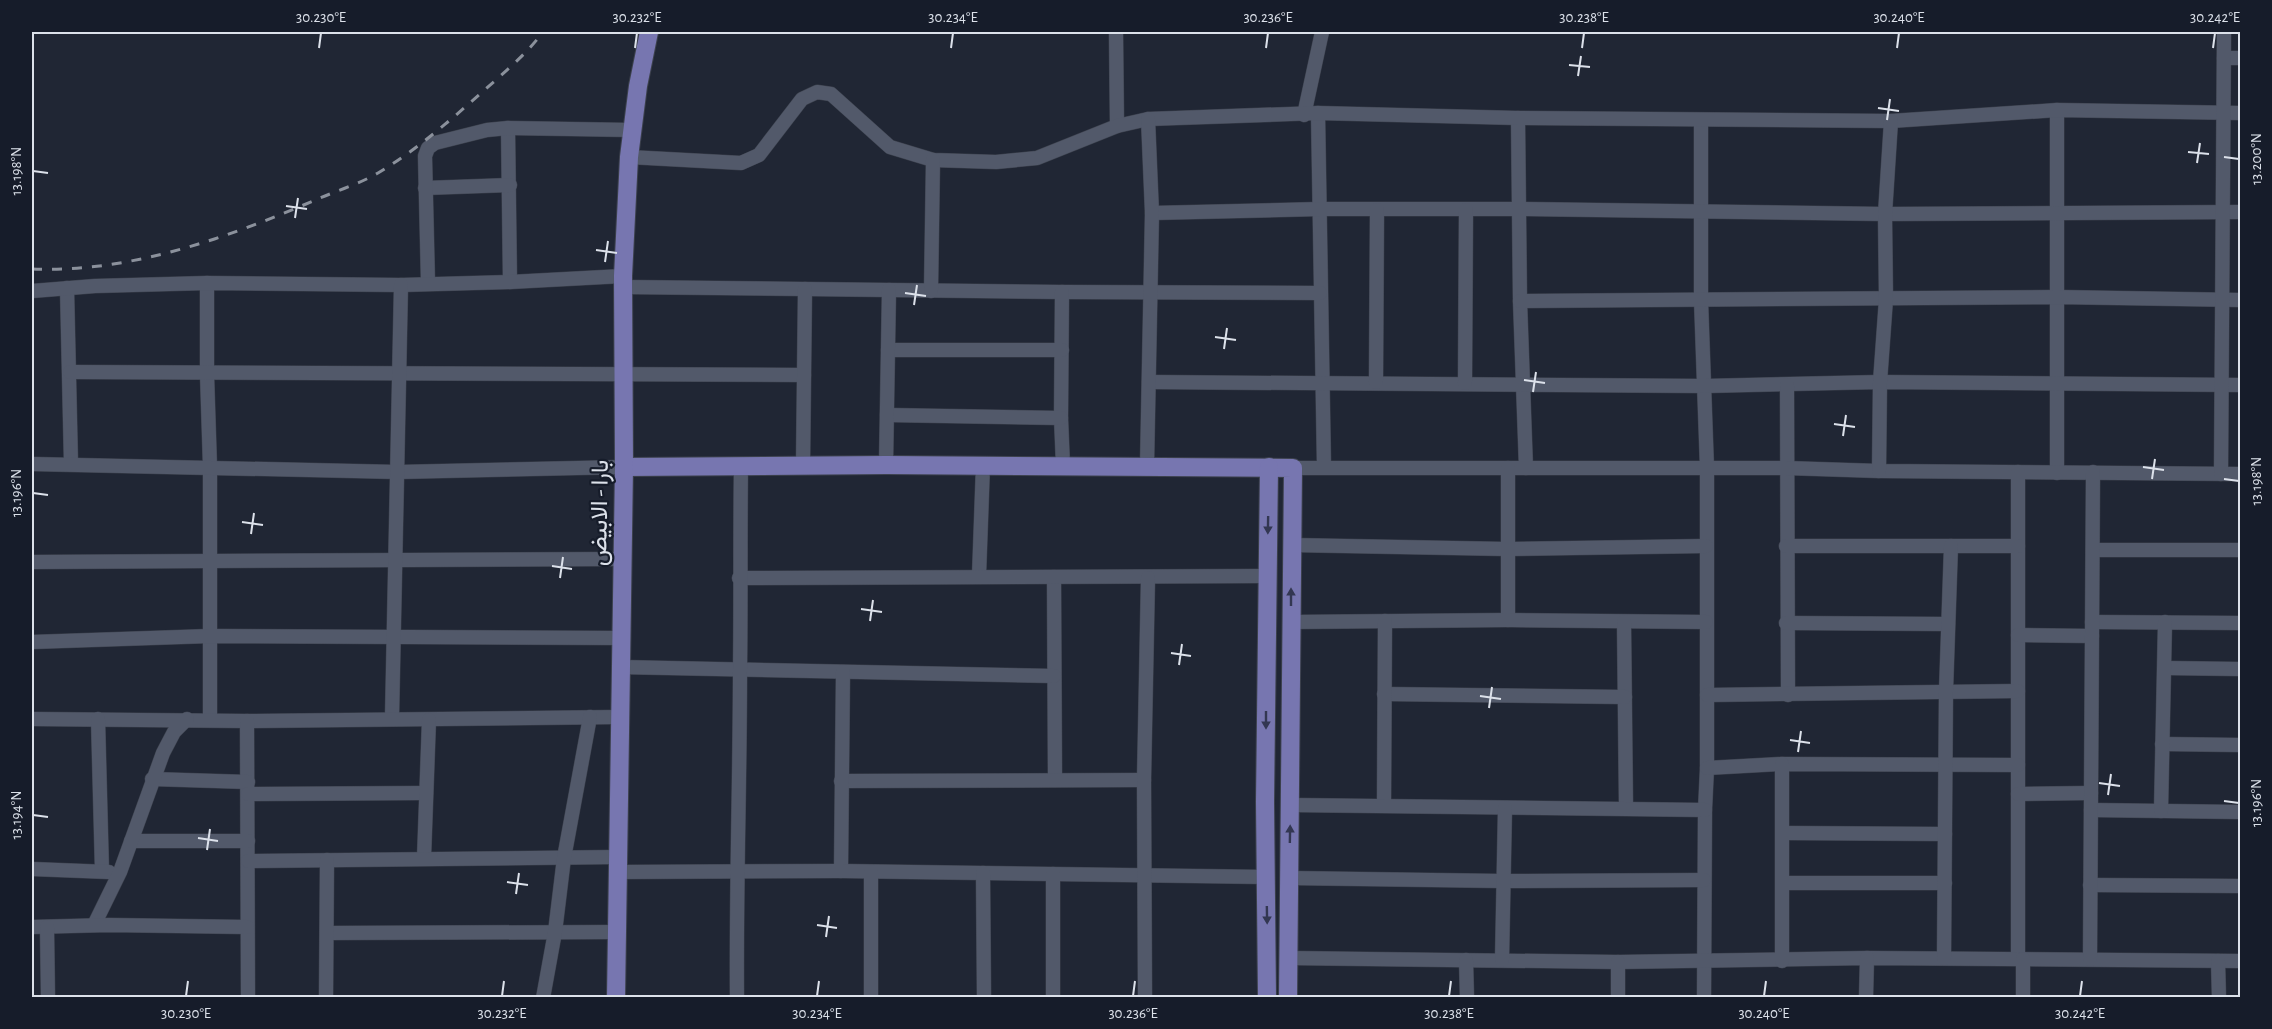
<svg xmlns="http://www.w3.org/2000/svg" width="2272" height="1029" font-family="'Alegreya Sans',Vazirmatn,sans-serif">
<rect width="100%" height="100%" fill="#202634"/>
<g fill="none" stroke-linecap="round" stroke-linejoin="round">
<defs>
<g id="minor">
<path d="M 1116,32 L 1117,126"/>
<path d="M 2224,58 L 2240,58"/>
<path d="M 2057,110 L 2057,473"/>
<path d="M 1318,113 L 1324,467"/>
<path d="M 1304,115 L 1322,32"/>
<path d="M 1518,118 L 1520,301 L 1526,468"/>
<path d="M 1701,120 L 1701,300 L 1707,468 L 1707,768 L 1705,810 L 1704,998"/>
<path d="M 508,128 L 510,282"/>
<path d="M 629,157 L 741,163 L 759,155 L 802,99 L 817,92 L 831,94 L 890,147 L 933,160 L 996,162 L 1037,158 L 1117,126 L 1148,119 L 1318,113 L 1518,118 L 1891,121 L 2057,110 L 2240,113"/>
<path d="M 425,188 L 510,185"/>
<path d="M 1152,213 L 1320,209 L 1518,209 L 1885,214 L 2240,212"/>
<path d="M 207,283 L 207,374 L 210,467 L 210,719"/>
<path d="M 428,283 L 425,156 L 428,148 L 435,143 L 487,130 L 508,128 L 632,130"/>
<path d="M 623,287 L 1062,292 L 1320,293"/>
<path d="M 67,288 L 71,464"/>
<path d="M 32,291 L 95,286 L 207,283 L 401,285 L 510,282 L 623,276"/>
<path d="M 931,291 L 933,160"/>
<path d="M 1062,292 L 1061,418 L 1063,466"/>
<path d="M 1520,301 L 2057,297 L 2240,300"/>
<path d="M 888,350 L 1062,350"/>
<path d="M 70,372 L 804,375"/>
<path d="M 1149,382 L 1705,386 L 1880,382 L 2240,385"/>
<path d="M 1376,382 L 1377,210"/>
<path d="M 1465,383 L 1466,210"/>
<path d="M 1787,385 L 1788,695"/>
<path d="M 887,415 L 1061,418"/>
<path d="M 32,464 L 398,472 L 624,467"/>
<path d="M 886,465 L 889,290"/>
<path d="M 803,466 L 805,289"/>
<path d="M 1147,466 L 1152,213 L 1148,119"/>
<path d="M 1293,468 L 1786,468 L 1879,471 L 2240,474"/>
<path d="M 1879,471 L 1880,382 L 1886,299 L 1885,214 L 1891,121"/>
<path d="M 2018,472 L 2018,959"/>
<path d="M 2221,474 L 2224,32"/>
<path d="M 1291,545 L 1507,549 L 1706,546"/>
<path d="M 1786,546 L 2018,546"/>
<path d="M 2093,550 L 2240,550"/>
<path d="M 32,562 L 622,559"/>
<path d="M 979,576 L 983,465"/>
<path d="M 1054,577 L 1055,780"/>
<path d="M 739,578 L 1268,576"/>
<path d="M 1508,620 L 1508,468"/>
<path d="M 1291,622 L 1508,620 L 1706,622"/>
<path d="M 1624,622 L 1626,807"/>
<path d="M 2092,622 L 2240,623"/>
<path d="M 1786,623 L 1948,624"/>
<path d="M 2018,635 L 2092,636"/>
<path d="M 32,642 L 210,636 L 621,638"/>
<path d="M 620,667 L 1054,676"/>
<path d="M 2165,668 L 2240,669"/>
<path d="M 1384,694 L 1625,697"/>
<path d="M 1707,695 L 2018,691"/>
<path d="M 392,718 L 401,285"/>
<path d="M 32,719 L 247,721 L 619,717"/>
<path d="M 98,719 L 102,871"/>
<path d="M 247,721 L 248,998"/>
<path d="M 2162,744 L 2240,745"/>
<path d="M 1707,768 L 1782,764 L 2018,765"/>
<path d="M 152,779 L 248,782"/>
<path d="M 841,781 L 1144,780"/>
<path d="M 248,794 L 426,793"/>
<path d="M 2018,794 L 2091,793"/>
<path d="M 1384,804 L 1385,621"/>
<path d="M 1290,805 L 1705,810"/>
<path d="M 2091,810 L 2240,812"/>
<path d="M 2161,811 L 2165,622"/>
<path d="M 1783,833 L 1945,834"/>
<path d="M 131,841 L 248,841"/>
<path d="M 424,858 L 429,720"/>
<path d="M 248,861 L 617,857"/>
<path d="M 32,869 L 109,872"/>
<path d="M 841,871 L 843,672"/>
<path d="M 617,872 L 841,871 L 1266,877"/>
<path d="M 983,873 L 984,998"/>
<path d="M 1289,878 L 1502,881 L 1704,880"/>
<path d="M 1783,883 L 1945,883"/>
<path d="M 2090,885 L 2240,886"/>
<path d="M 94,925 L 120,872 L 163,753 L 174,732 L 187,719"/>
<path d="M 32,927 L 109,925 L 247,927"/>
<path d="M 47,927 L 48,998"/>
<path d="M 327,933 L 617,932"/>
<path d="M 1288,958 L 1618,962 L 1867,958 L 2240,961"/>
<path d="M 1944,958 L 1946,691 L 1951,546"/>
<path d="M 2090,959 L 2093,472"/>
<path d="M 1466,960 L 1467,998"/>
<path d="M 1502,960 L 1505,808"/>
<path d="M 1782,961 L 1782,764"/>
<path d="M 2218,961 L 2219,998"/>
<path d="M 1618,962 L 1618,998"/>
<path d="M 326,998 L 327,860"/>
<path d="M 543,998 L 555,932 L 564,858 L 590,717"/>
<path d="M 737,998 C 736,888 740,779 740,670 C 741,602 740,534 741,466"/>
<path d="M 871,998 L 871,872"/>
<path d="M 1053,998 L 1053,874"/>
<path d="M 1145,998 L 1144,780 L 1148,578"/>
<path d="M 1866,998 L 1867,958"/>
<path d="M 2023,998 L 2023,959"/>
</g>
<g id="major">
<path d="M 624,467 L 886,465 L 1293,468 L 1288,998"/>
<path d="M 616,998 L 624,467 L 623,276 L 629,157 L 638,86 L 649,32"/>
<path d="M 1267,998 L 1265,802 L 1269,467"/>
</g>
</defs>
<use href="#minor" stroke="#3c414d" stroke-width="15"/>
<use href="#major" stroke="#3c414d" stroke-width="20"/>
<use href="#minor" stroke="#52596a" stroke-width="14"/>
<use href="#major" stroke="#7776b0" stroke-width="18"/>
<path stroke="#8b919c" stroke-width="3" stroke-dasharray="10 10" stroke-linecap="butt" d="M 32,269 C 131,273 230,237 320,198 C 339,190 361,183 378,173 C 415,151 447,123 479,95 C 501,75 525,56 543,32"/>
</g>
<defs><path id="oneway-solid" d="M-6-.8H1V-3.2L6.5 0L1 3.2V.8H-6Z" transform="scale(1.5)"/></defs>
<g fill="#333752">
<use href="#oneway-solid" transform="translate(1268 525) rotate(91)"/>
<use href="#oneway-solid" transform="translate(1291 597) rotate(-90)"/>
<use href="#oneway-solid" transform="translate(1266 720) rotate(90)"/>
<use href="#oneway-solid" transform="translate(1290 834) rotate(-89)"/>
<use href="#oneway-solid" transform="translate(1267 915) rotate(89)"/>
</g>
<path fill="none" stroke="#dce1ea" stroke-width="2" d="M 319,48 L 321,33M 635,48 L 637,33M 951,48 L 953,33M 1266,48 L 1268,33M 1582,48 L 1584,33M 1897,48 L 1899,33M 2213,48 L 2215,33M 1569,65 L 1590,67M 1578,76 L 1581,56M 1878,108 L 1899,111M 1887,120 L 1890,99M 2188,152 L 2209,154M 2224,157 L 2239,159M 2197,163 L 2200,143M 33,171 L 48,173M 286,206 L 307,209M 295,218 L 298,198M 596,250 L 617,253M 605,262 L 608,241M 905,293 L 926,296M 914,305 L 917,285M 1215,337 L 1236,340M 1224,349 L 1227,328M 1524,380 L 1545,383M 1533,392 L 1536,372M 1834,424 L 1855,427M 1843,436 L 1846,415M 2143,467 L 2164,470M 2152,479 L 2155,459M 2224,479 L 2239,481M 33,493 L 48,495M 242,522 L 263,525M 251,534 L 254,513M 552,566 L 572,569M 560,578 L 563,557M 861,609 L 882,612M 870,621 L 873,600M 1171,653 L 1191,656M 1179,665 L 1182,644M 1480,696 L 1501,699M 1489,708 L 1492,687M 1790,740 L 1810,743M 1798,752 L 1801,731M 2099,783 L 2120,786M 2108,795 L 2111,774M 2224,801 L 2239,803M 33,815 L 48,817M 198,838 L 218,841M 207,850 L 210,829M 507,882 L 528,885M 516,894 L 519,873M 817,925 L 837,928M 826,937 L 829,916M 186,996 L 188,981M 502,996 L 504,981M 817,996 L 819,981M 1133,996 L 1135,981M 1449,996 L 1451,981M 1764,996 L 1766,981M 2080,996 L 2082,981"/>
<g text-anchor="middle" stroke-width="4.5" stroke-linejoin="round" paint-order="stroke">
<g font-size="24" fill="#dce1ea" stroke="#161c2a">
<text transform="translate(599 513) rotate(-89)" y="8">بارا - الابيض</text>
</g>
</g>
<rect width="2272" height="1029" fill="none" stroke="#161c2a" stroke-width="66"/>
<rect x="33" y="33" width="2206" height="963" fill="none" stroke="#dce1ea" stroke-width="2"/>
<g font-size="15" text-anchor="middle" fill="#dce1ea">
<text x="321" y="22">30.230°E</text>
<text x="637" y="22">30.232°E</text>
<text x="953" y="22">30.234°E</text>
<text x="1268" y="22">30.236°E</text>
<text x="1584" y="22">30.238°E</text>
<text x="1899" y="22">30.240°E</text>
<text x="2215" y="22">30.242°E</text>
<text transform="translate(2256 159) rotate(-90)" y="5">13.200°N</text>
<text transform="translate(16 171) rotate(-90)" y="5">13.198°N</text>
<text transform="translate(2256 481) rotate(-90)" y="5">13.198°N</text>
<text transform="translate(16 493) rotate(-90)" y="5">13.196°N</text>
<text transform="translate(2256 803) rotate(-90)" y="5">13.196°N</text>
<text transform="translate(16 815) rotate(-90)" y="5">13.194°N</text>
<text x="186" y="1018">30.230°E</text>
<text x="502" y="1018">30.232°E</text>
<text x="817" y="1018">30.234°E</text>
<text x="1133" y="1018">30.236°E</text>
<text x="1449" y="1018">30.238°E</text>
<text x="1764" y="1018">30.240°E</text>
<text x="2080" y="1018">30.242°E</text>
</g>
</svg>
